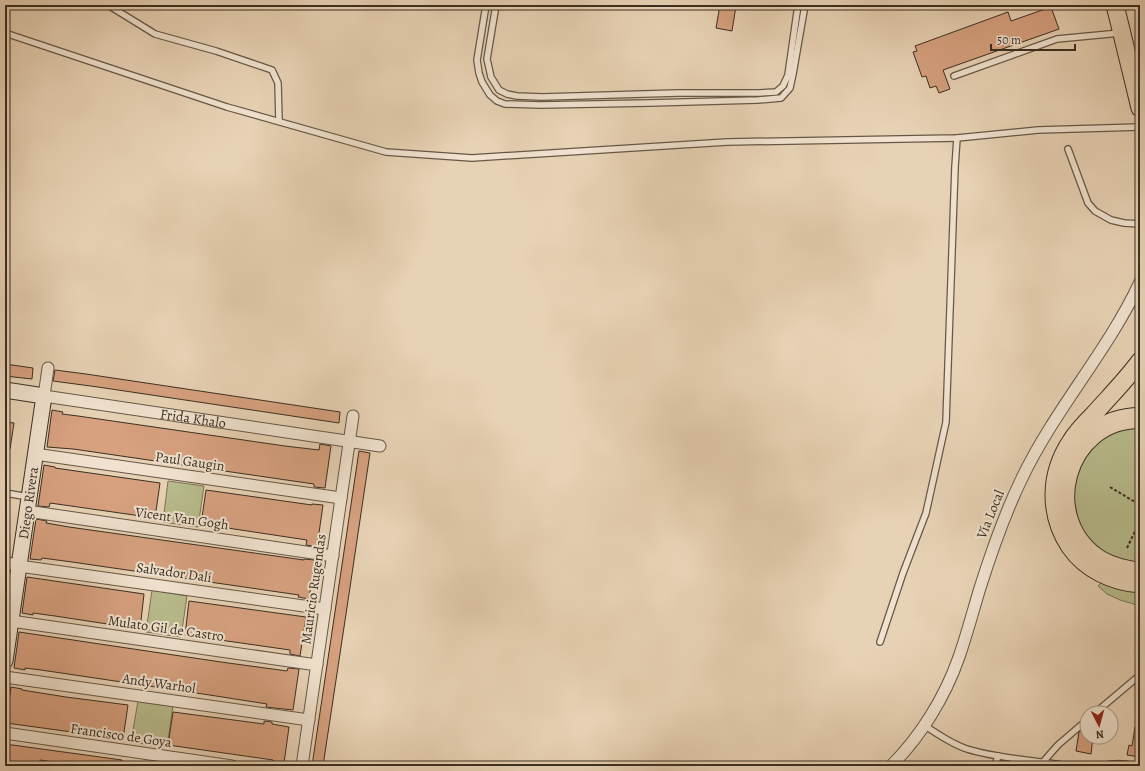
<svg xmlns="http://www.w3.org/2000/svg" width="1145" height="771" font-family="Alegreya,serif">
<rect width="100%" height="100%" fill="#e8d2b5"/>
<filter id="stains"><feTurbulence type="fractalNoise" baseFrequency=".005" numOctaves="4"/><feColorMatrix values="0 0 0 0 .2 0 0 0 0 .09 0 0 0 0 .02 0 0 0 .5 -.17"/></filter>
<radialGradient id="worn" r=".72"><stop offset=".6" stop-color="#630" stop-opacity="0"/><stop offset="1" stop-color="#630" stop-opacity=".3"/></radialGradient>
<g fill="#b8bb8c" stroke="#797556">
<path d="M 1140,425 L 1140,565 L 1110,560 L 1080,530 L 1072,489 L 1081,463 L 1102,437 L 1118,429 Z"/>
<path d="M 168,481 L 204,486 L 198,527 L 163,522 Z"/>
<path d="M 1103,581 L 1140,586 L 1140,606 L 1120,600 L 1107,594 L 1098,586 Z"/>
<path d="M 152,590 L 187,596 L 181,637 L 146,632 Z"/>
<path d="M 138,701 L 173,706 L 167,747 L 131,742 Z"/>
</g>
<g fill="#d7a180" stroke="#3a2f21">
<path d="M 720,5 L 736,6 L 732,31 L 716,28 Z"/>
<path d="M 1051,7 L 1059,29 L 943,70 L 950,89 L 939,93 L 936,86 L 930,88 L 926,76 L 922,77 L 913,52 L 917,51 L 915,46 L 1008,12 L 1011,21 Z"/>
<path d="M 5,364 L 33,368 L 32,379 L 5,376 Z"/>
<path d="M 55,370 L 86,374 L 340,412 L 339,423 L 98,387 L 53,381 Z"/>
<path d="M 52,410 L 63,412 L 62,414 L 78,416 L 285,446 L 319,450 L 320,444 L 331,446 L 325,488 L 314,487 L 314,484 L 73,449 L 47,447 Z"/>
<path d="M 5,422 L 14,423 L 10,449 L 5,448 Z"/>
<path d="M 359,451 L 370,453 L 346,614 L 323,766 L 312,766 Z"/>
<path d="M 44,465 L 55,467 L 55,468 L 160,483 L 155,518 L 50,503 L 49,507 L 38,506 Z"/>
<path d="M 206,490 L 312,505 L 312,504 L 323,505 L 317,547 L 306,545 L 307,540 L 201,524 Z"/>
<path d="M 36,519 L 47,521 L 46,523 L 69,527 L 304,560 L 304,559 L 315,560 L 309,599 L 298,597 L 299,595 L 72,562 L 42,558 L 41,560 L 30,559 Z"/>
<path d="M 27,577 L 144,594 L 140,629 L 55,616 L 33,613 L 33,615 L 22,613 Z"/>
<path d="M 189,601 L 306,617 L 300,656 L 290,654 L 290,650 L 185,635 Z"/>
<path d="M 19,632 L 221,662 L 287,671 L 288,668 L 299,669 L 293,710 L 266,707 L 267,704 L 216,696 L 41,670 L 25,668 L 25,670 L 14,668 Z"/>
<path d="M 11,687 L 22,689 L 22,690 L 66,697 L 128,705 L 123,739 L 6,723 Z"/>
<path d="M 173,712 L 264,724 L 264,721 L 272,722 L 272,724 L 289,727 L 284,763 L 273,762 L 273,760 L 168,745 Z"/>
<path d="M 1087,726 L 1087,737 L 1093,737 L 1091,754 L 1076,751 L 1079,732 Z"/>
<path d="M 1135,727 L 1140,728 L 1140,757 L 1127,755 L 1129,745 L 1132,746 Z"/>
<path d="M 5,744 L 122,760 L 122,766 L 80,766 L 40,760 L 40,766 L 5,766 Z"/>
</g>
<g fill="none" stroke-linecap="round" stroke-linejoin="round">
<defs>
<g id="lane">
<path d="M 108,5 L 155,34 L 216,51 L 272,70 L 278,83 L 279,121"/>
<path d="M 486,5 L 477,60 L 479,73 L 482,82 L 490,95 L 497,101 L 505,104 L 541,105 L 649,103 L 758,100 L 781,98 L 790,88 L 793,74 L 805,5"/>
<path d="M 496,5 L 487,59 L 491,77 L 499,90 L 507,94 L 517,96 L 542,97 L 678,93 L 759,93 L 776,92 L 783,86 L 788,75 L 798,5"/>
<path d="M 5,33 L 227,107 L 386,152 L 472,158 L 727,142 L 957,138 L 1038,130 L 1140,127"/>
<path d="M 954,76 L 1057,39 L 1120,33"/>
<path d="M 1068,149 L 1088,203 L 1095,211 L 1111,220 L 1124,223 L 1140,224"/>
<path d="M 5,493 L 29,497"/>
<path d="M 5,504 L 6,493"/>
<path d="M 880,642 L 903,573 L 926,513 L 946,422 L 955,167 L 957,138"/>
<path d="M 1095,713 L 1140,675"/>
<path d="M 924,725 C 937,734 952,744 967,749 C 999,759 1034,760 1067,766"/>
<path d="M 1043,762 L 1058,745 L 1087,720"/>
<path d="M 995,766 L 998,756"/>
<path d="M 1102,766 C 1113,763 1124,763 1134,766"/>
</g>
<g id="street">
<path id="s1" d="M 48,368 L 44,396 L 380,446"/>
<path d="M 35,454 L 341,498"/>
<path d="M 27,511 L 333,556"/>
<path d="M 5,562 L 19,566 L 325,609"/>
<path d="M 11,621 L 317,665"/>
<path d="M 5,677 L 309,720"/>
<path d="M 5,733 L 232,766"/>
<path d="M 302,766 L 353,416"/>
<path d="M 891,766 C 921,736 945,697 959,657 C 967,634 973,611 980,588 C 992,550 1005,513 1022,478 C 1055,409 1108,351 1140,282"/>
</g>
<path id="secondary" d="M 5,390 L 44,396 L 5,661"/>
<g id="primary">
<path d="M 1115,5 L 1140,108"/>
<path d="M 1140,361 C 1126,380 1110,396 1094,414 C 1086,422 1077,431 1071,441 C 1049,474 1048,514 1070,547 C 1086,570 1113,582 1140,584"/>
</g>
<path id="highway" d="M 1140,418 C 1063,418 1036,521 1100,561 C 1112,568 1126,571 1140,573"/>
</defs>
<use href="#lane" stroke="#665846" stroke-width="8"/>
<use href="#street" stroke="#665846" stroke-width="13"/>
<use href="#secondary" stroke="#3a2f21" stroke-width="17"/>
<use href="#primary" stroke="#3a2f21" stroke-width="19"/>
<use href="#highway" stroke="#3a2f21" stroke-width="22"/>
<g stroke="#3a2f21" stroke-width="2" stroke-dasharray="3 2" stroke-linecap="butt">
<path d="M 1110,487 L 1140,505"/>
<path d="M 1127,548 L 1140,521"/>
</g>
<use href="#lane" stroke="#f0e2cf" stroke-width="5.5"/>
<use href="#street" stroke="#f0e2cf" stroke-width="11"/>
<use href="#secondary" stroke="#f0e2cf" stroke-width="15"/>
<use href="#primary" stroke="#e8d2b5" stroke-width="17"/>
<use href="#highway" stroke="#e8d2b5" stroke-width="20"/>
</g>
<g text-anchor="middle" stroke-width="4" stroke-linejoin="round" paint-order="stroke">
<g font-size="14" fill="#3a2f21" stroke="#f0e2cf">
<text dy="5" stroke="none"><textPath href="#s1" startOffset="179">Frida Khalo</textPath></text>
<text transform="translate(190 461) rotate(8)" y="5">Paul Gaugin</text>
<text transform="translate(28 503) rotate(-82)" y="5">Diego Rivera</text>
<text transform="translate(990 514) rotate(-68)" y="5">Vía Local</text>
<text transform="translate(182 518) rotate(8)" y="5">Vicent Van Gogh</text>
<text transform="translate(174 572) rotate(8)" y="5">Salvador Dalí</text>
<text transform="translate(313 589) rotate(-82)" y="5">Mauricio Rugendas</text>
<text transform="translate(166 628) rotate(8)" y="5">Mulato Gil de Castro</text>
<text transform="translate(159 683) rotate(8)" y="5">Andy Warhol</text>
<text transform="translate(121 735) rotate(8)" y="5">Francisco de Goya</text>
</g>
</g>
<rect width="1145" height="771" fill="none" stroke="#e8d2b5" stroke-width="20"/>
<rect x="6" y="6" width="1133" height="759" fill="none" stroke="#3a2f21" stroke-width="2"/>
<rect x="10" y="10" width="1125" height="751" fill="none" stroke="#3a2f21"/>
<g transform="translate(1099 725) rotate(174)"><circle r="19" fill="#f0e2cf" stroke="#a79a89"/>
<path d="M0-3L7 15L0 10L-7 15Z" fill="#8f2418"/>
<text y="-6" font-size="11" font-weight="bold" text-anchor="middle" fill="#3a2f21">N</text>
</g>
<path d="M991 44v6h84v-6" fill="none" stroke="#3a2f21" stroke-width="2"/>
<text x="997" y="44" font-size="12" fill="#3a2f21" stroke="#f0e2cf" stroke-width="3" paint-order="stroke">50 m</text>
<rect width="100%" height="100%" filter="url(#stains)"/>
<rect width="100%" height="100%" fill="url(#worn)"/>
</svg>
